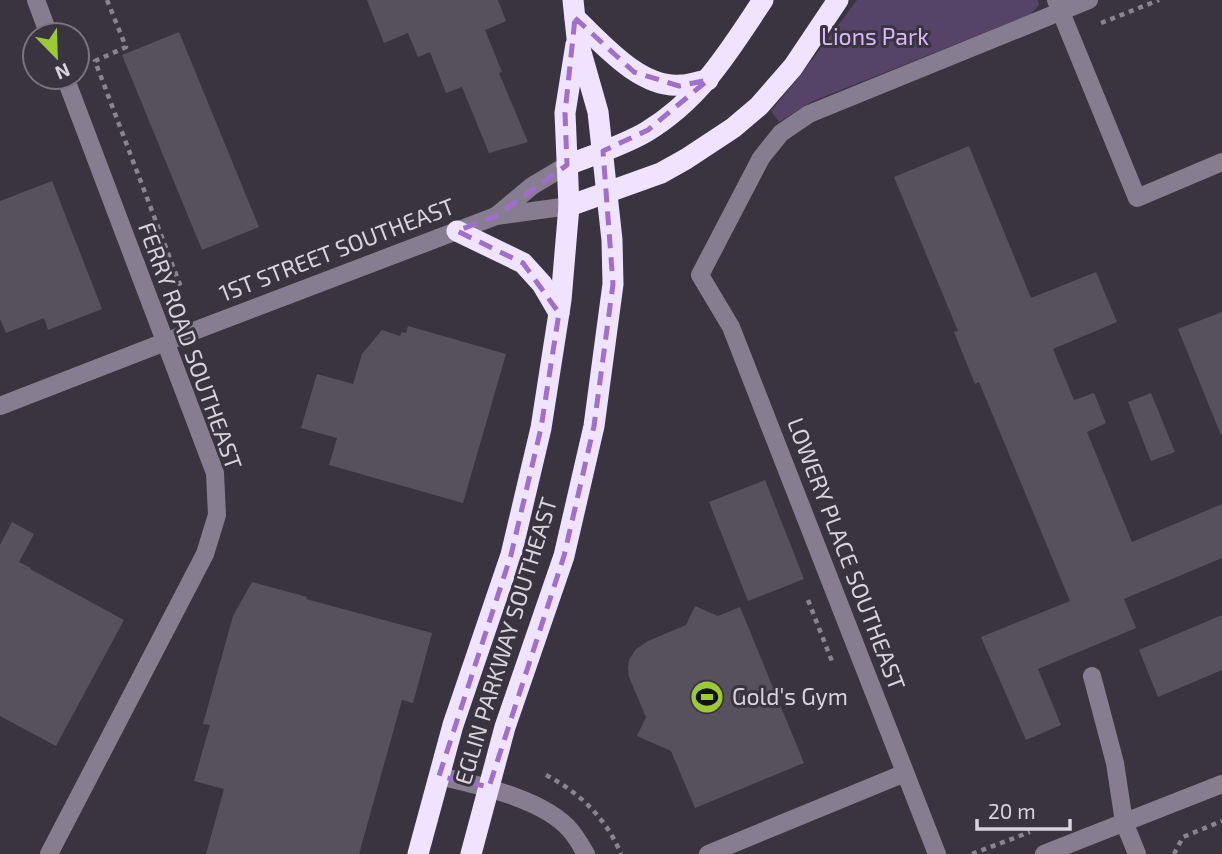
<svg xmlns="http://www.w3.org/2000/svg" width="1222" height="854" font-family="'Exo 2',sans-serif">
<rect width="100%" height="100%" fill="#3a3440"/>
<path fill="#554368" d="M 857,0 L 1038,0 L 1039,5 L 1031,14 L 811,102 L 779,122 L 771,111 L 802,73 Z"/>
<g fill="#57515e">
<path d="M 367,0 L 498,0 L 506,21 L 485,30 L 502,72 L 499,73 L 528,142 L 489,153 L 462,87 L 446,93 L 430,52 L 418,57 L 408,33 L 384,43 Z"/>
<path d="M 179,32 L 259,227 L 202,250 L 122,55 Z"/>
<path d="M 969,146 L 1031,298 L 1096,272 L 1117,322 L 1053,349 L 1074,400 L 1094,393 L 1106,423 L 1087,432 L 1132,542 L 1222,504 L 1222,558 L 1124,599 L 1136,628 L 1038,669 L 1061,725 L 1026,740 L 981,637 L 1070,601 L 979,382 L 975,384 L 954,332 L 958,331 L 894,177 Z"/>
<path d="M 52,181 L 102,309 L 48,330 L 44,318 L 6,333 L 0,319 L 0,201 Z"/>
<path d="M 1222,312 L 1222,435 L 1221,435 L 1178,329 Z"/>
<path d="M 408,326 L 506,354 L 463,503 L 329,465 L 337,438 L 301,428 L 317,374 L 353,384 L 362,354 L 382,330 L 400,336 L 402,332 L 406,333 Z"/>
<path d="M 1151,393 L 1175,452 L 1151,461 L 1128,402 Z"/>
<path d="M 765,480 L 804,579 L 748,601 L 709,502 Z"/>
<path d="M 12,522 L 34,534 L 19,562 L 31,568 L 30,569 L 124,620 L 56,746 L 0,716 L 0,545 Z"/>
<path d="M 252,582 L 307,597 L 306,599 L 432,633 L 413,703 L 402,700 L 359,854 L 206,854 L 224,789 L 194,781 L 210,725 L 203,724 L 233,616 Z"/>
<path d="M 695,606 L 718,616 L 740,607 L 804,763 L 695,808 L 671,751 L 637,736 L 646,717 L 629,677 L 628,667 L 629,660 L 636,649 L 648,641 L 686,625 Z"/>
<path d="M 1222,615 L 1222,670 L 1158,697 L 1139,650 Z"/>
</g>
<g fill="none" stroke-linecap="round" stroke-linejoin="round">
<g stroke="#89858f" stroke-width="4.5" stroke-dasharray="5 5" stroke-linecap="butt">
<path d="M 107,0 L 126,47 L 95,61 L 182,290"/>
<path d="M 1101,23 L 1159,0"/>
<path d="M 808,600 L 833,664"/>
<path d="M 546,775 C 580,793 606,818 621,854"/>
<path d="M 972,854 L 1030,832"/>
<path d="M 1174,854 L 1183,837 L 1222,821"/>
</g>
<g stroke="#867e90" stroke-width="18">
<path d="M 36,0 L 49,35"/>
<path d="M 1056,0 L 1137,198 L 1222,162"/>
<path d="M 496,216 L 532,186 L 567,165"/>
<path d="M 0,406 L 165,342 L 496,216 L 569,206"/>
<path d="M 1092,676 L 1115,763 L 1124,822 L 1137,854"/>
<path d="M 439,776 C 478,785 545,799 571,831 C 577,838 581,846 586,854"/>
<path d="M 49,854 L 205,554 L 217,515 L 215,473 L 65,77"/>
<path d="M 708,854 L 905,773"/>
<path d="M 937,854 L 731,327 L 700,275 L 761,158 L 781,133 L 809,114 L 1089,0"/>
<path d="M 1044,854 L 1222,784"/>
</g>
<g stroke="#f0e3ff" stroke-width="21">
<path d="M 575,18 C 602,43 640,89 681,85 C 690,85 699,81 708,80"/>
<path d="M 567,165 C 593,155 622,146 646,132 C 701,99 729,51 763,0"/>
<path d="M 569,206 L 661,173 L 686,159 L 733,128 L 759,106 L 793,67 L 838,0"/>
<path d="M 457,231 L 523,263 L 542,284 L 559,313"/>
<path d="M 418,854 L 453,725 L 511,555 L 541,428 L 561,300 L 569,206 L 565,113 L 576,44"/>
<path d="M 471,854 L 505,727 L 564,556 L 594,426 L 613,284 L 612,240 L 598,112 L 577,38 L 573,0"/>
</g>
</g>
<path fill="none" stroke="#a06fcb" stroke-width="5" stroke-dasharray="14 9" stroke-linejoin="round" d="M 575,18 L 634,72 L 679,86 L 708,80 L 648,130 L 603,151 L 613,284 L 594,426 L 564,556 L 489,787 L 439,776 L 511,555 L 541,428 L 559,313 L 523,263 L 457,231 L 496,216 L 567,165 L 565,113 Z"/>
<defs>
<symbol id="stadium-disc" viewBox="-11 -11 22 22"><circle r="9.5" fill="#9cca32" stroke="#3a3440"/><path d="M0-5a6.5 5 0 1 0 0 10a6.5 5 0 1 0 0-10ZM-3.5-1.8h7v3.6h-7Z" fill="#111"/></symbol>
</defs>
<g fill-rule="evenodd">
<use href="#stadium-disc" x="688" y="678" width="38" height="38"/>
</g>
<g text-anchor="middle" stroke-width="6" stroke-linejoin="round" paint-order="stroke">
<g font-size="23" fill="#d8bafb" stroke="#3a3440">
<text x="875" y="45">Lions Park</text>
</g>
<g font-size="23" fill="#d7d4dc" stroke="#3a3440">
<text transform="translate(337 250) rotate(-21)" y="8">1ST STREET SOUTHEAST</text>
<text transform="translate(190 346) rotate(70)" y="8">FERRY ROAD SOUTHEAST</text>
<text transform="translate(846 554) rotate(69)" y="8">LOWERY PLACE SOUTHEAST</text>
<text transform="translate(506 641) rotate(-73)" y="8">EGLIN PARKWAY SOUTHEAST</text>
</g>
<g font-size="23" fill="#d7d4dc" stroke="#3a3440" text-anchor="start">
<text x="732" y="705">Gold's Gym</text>
</g>
</g>
<g transform="translate(56 56) rotate(157)"><circle r="33" fill="#3a3440" stroke="#79747e" stroke-width="2"/>
<path d="M0-5L12 26L0 18L-12 26Z" fill="#9cca32"/>
<text y="-10" font-size="19" font-weight="bold" text-anchor="middle" fill="#d7d4dc">N</text>
</g>
<path d="M977 819v10h93v-10" fill="none" stroke="#d7d4dc" stroke-width="3.5"/>
<text x="988" y="819" font-size="21" fill="#d7d4dc" stroke="#3a3440" stroke-width="5" paint-order="stroke">20 m</text>
</svg>
